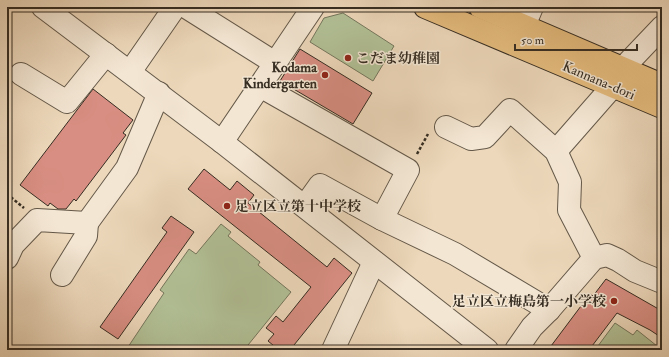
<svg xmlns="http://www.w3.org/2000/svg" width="669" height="357" font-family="'IM FELL Double Pica','Noto Serif JP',serif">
<rect width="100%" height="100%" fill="#edd8bb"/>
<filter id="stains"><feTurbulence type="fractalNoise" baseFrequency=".005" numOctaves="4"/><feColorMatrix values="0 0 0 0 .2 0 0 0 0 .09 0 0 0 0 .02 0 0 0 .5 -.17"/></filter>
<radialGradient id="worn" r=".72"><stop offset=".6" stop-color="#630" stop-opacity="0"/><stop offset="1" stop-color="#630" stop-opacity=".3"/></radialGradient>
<g fill="#b2c096" stroke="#74765c">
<path d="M 343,13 L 394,46 L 373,81 L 310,42 L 324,18 Z"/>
<path d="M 221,224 L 231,232 L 228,236 L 260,262 L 258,265 L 291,292 L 244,350 L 126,350 L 164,293 L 160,290 L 189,249 L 196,254 Z"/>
<path d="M 615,323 L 633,335 L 637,330 L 662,350 L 595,350 Z"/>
</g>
<g fill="#d88e82" stroke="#362d22">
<path d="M 300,49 L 372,93 L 353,124 L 280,81 Z"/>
<path d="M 93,89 L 133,120 L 123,133 L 126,135 L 76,201 L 74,199 L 66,209 L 58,209 L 50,203 L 48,206 L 20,185 Z"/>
<path d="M 204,169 L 230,190 L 237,181 L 254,195 L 248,203 L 327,267 L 334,258 L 352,273 L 290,350 L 279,350 L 268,341 L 274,334 L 266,328 L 276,316 L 283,322 L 311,287 L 188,189 Z"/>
<path d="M 171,216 L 194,232 L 118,339 L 100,327 L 167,232 L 162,228 Z"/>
<path d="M 606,279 L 662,311 L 662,338 L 650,330 L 617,313 L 589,350 L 548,350 L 590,294 L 593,296 Z"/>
</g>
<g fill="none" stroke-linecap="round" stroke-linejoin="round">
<defs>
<g id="minor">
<path d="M 43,7 L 222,142 L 487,350"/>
<path d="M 186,7 L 275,63"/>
<path d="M 517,43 L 532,7"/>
<path d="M 623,68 L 662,27"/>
<path d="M 130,72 L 175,7"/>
<path d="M 21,74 L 67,102 L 106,54"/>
<path d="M 260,86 L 408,170 L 382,219"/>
<path d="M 446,127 L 471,139 L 485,137 L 510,110 L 556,151 L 570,182 L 569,210 L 594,258"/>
<path d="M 222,142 L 313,7"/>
<path d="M 556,151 L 613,86"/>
<path d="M 305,206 L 320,185 L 382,219 L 455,254 L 549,310"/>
<path d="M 7,258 L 13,245 L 37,220 L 87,223 L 127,168 L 159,93"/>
<path d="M 62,275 L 86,236 L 87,223"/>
<path d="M 333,350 L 374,262"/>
<path d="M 516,350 L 532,327 L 549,310 L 594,258 L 607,255 L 618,260 L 635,271 L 662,282"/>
</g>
<g id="major">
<path d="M 425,7 L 662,107"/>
<path d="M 480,7 L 662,85"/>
</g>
</defs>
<use href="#minor" stroke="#645848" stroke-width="24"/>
<use href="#major" stroke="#362d22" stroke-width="24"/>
<g stroke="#362d22" stroke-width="2.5" stroke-dasharray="3 2" stroke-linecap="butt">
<path d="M 417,154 L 428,134"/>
<path d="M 7,194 L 24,208"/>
</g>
<use href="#minor" stroke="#f3e6d3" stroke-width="22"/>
<use href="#major" stroke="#e6bc7e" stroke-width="22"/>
</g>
<g fill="#8f2418" stroke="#f3e6d3" stroke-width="1.5">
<circle cx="348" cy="58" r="4"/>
<circle cx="325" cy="75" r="4"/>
<circle cx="227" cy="206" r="4"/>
<circle cx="614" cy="301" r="4"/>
</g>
<g text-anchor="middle" stroke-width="3" stroke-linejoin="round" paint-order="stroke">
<g font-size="14" font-weight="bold" fill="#362d22" stroke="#f3e6d3" text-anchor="start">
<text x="356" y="63">こだま幼稚園</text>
<text x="317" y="72" text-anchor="end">Kodama<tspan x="317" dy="16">Kindergarten</tspan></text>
<text x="235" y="211">足立区立第十中学校</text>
<text x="606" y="306" text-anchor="end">足立区立梅島第一小学校</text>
</g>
<g font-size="14" fill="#362d22" stroke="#f3e6d3">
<text transform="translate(599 80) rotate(23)" y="5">Kannana-dori</text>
</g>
</g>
<rect width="669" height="357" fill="none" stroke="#edd8bb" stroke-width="24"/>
<rect x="8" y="8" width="653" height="341" fill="none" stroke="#362d22" stroke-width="2"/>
<rect x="12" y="12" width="645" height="333" fill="none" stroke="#362d22"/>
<path d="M515 44v6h122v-6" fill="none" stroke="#362d22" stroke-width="2"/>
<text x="521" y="44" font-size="12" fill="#362d22" stroke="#f3e6d3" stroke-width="3" paint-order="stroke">50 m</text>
<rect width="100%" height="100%" filter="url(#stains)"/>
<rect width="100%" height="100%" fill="url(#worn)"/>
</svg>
